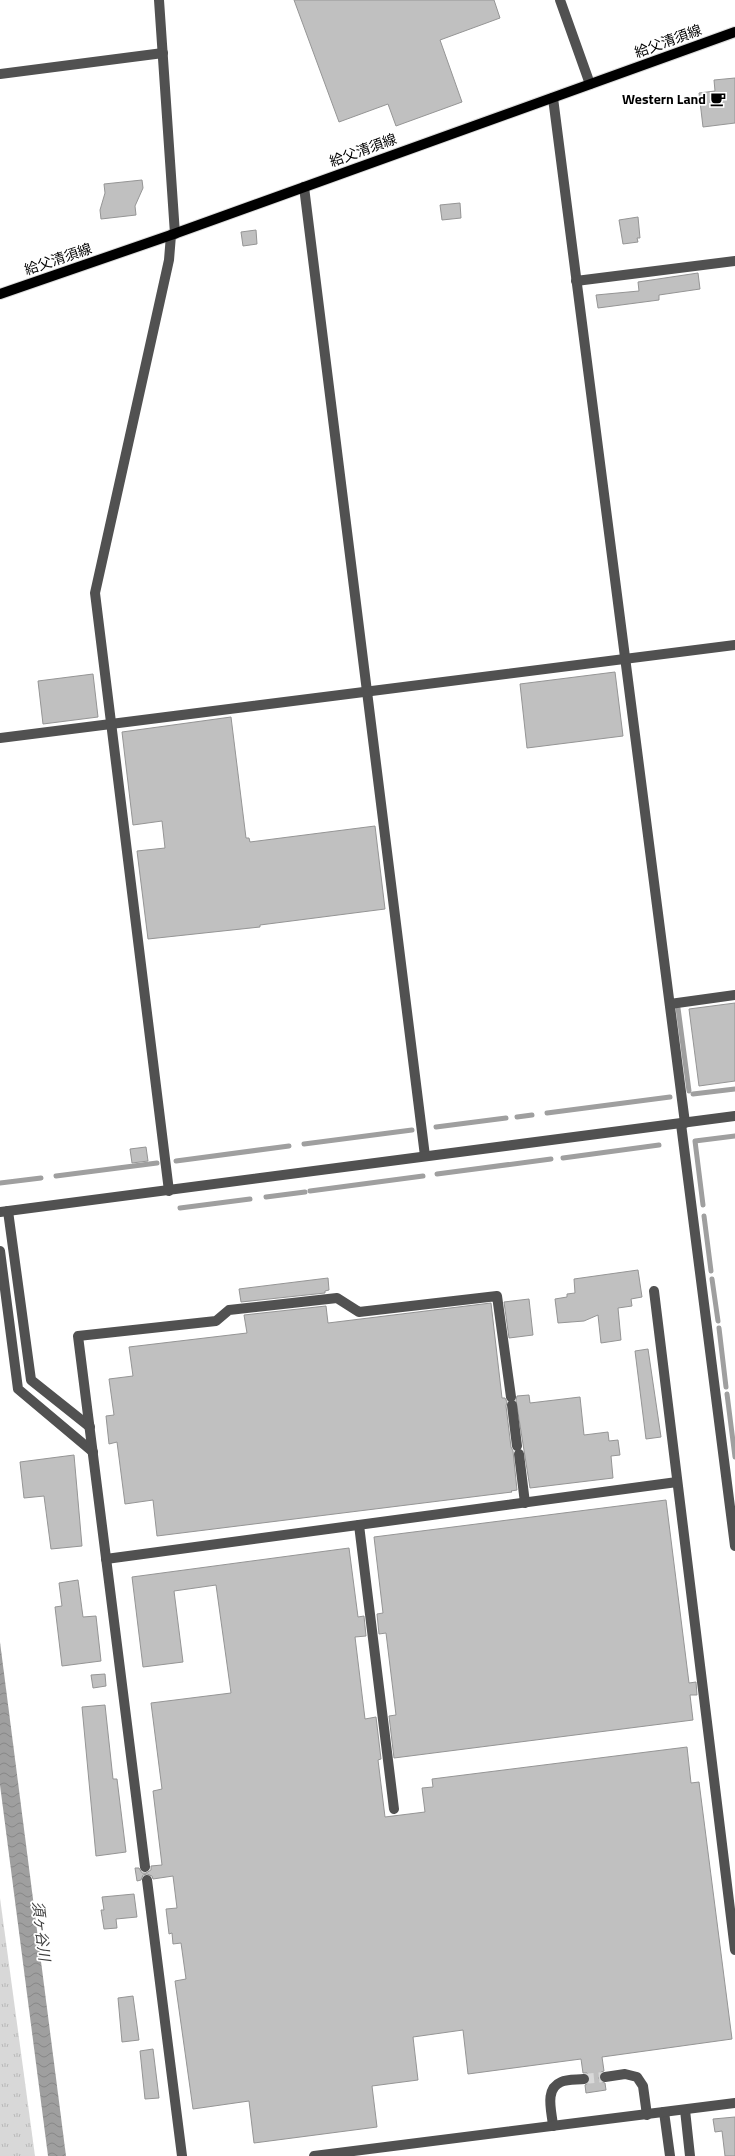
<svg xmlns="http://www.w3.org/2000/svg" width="735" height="2156" font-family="'Titillium Web','Noto Sans JP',sans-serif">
<defs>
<pattern id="grass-tufts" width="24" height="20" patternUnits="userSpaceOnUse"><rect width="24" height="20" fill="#d8d8d8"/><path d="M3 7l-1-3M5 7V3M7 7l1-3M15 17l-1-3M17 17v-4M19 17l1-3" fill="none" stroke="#b8b8b8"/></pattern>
<pattern id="water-waves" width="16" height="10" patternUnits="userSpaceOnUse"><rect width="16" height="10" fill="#9f9f9f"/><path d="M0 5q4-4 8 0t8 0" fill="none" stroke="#878787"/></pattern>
</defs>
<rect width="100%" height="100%" fill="#fff"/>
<path fill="url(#grass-tufts)" d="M 0,1898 L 35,2156 L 0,2156 Z"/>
<path fill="url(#water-waves)" d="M 0,1642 L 66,2156 L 48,2156 L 0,1785 Z"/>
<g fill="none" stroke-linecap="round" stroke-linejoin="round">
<g stroke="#9f9f9f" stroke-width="5">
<path d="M 678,1008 L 689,1091"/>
<path d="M 693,1094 L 735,1089"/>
<path d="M 547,1113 L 670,1097"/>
<path d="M 517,1117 L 532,1115"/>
<path d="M 436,1127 L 506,1118"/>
<path d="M 304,1144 L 412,1130"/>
<path d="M 563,1158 L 659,1145"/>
<path d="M 176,1161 L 289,1146"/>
<path d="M 437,1174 L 551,1159"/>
<path d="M 56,1176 L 157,1163"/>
<path d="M 0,1183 L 41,1178"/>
<path d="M 310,1191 L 423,1176"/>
<path d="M 266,1197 L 305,1192"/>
<path d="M 703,1205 L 695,1141 L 735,1136"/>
<path d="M 180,1208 L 250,1199"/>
<path d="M 704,1216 L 711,1271"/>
<path d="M 712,1279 L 718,1321"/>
<path d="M 719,1328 L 726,1387"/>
<path d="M 727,1394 L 735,1457"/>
</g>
</g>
<g fill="#c0c0c0" stroke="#959595">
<path d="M 294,0 L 494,0 L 500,18 L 440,40 L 462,102 L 396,126 L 388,104 L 339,122 Z"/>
<path d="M 735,78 L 735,123 L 703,127 L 699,93 L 715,91 L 714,80 Z"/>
<path d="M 142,180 L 143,188 L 135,206 L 136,215 L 101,219 L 100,210 L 105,193 L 104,184 Z"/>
<path d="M 460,203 L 461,218 L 442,220 L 440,205 Z"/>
<path d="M 638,217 L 640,238 L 637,238 L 638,242 L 623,244 L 619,220 Z"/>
<path d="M 256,230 L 257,244 L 243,246 L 241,232 Z"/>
<path d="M 698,273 L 700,289 L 659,295 L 659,300 L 598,308 L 596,295 L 639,291 L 638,282 Z"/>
<path d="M 615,672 L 623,736 L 527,748 L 520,684 Z"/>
<path d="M 93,674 L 98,717 L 43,724 L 38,681 Z"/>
<path d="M 231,717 L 246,838 L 249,838 L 250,842 L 375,826 L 385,909 L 260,925 L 260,927 L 148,939 L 137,851 L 165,848 L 162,821 L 133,825 L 122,732 Z"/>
<path d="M 735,1003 L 735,1081 L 699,1086 L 689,1009 Z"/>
<path d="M 146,1147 L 148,1161 L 132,1163 L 130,1149 Z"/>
<path d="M 638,1270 L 642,1297 L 631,1299 L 632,1306 L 618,1308 L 621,1340 L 601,1343 L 598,1315 L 584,1321 L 558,1323 L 555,1299 L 567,1297 L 567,1294 L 575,1293 L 574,1279 Z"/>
<path d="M 328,1278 L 329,1290 L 325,1291 L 325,1293 L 241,1302 L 239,1289 Z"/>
<path d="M 529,1299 L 533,1335 L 509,1338 L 504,1302 Z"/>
<path d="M 491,1303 L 502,1398 L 505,1398 L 507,1402 L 506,1406 L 511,1447 L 513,1451 L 517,1490 L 511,1491 L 512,1492 L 157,1536 L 153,1500 L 125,1504 L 117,1442 L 109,1444 L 106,1416 L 114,1415 L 109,1379 L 133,1376 L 129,1347 L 247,1333 L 244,1315 L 326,1306 L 328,1323 Z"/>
<path d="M 648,1349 L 661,1437 L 646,1439 L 635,1351 Z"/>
<path d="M 529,1395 L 530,1403 L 580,1397 L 584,1435 L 608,1432 L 609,1441 L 618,1440 L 620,1455 L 611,1456 L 613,1478 L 530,1488 L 516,1400 L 517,1396 Z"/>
<path d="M 74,1455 L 82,1546 L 51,1549 L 44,1496 L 24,1498 L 20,1462 Z"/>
<path d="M 666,1500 L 689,1683 L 696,1682 L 697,1695 L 690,1695 L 693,1720 L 394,1758 L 389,1716 L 396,1715 L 386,1633 L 379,1634 L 377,1614 L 383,1613 L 374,1537 Z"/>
<path d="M 349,1548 L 358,1617 L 364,1616 L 366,1636 L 355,1637 L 365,1719 L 376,1717 L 381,1759 L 378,1760 L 385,1817 L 425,1812 L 422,1788 L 433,1787 L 432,1779 L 687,1747 L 691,1783 L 699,1782 L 732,2039 L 602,2057 L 604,2071 L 601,2072 L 599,2078 L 600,2081 L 605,2083 L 606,2090 L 586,2093 L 585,2085 L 590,2082 L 590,2078 L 587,2073 L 583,2073 L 581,2059 L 468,2074 L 463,2030 L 413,2037 L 418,2080 L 372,2086 L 377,2127 L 254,2143 L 249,2101 L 193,2109 L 175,1981 L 186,1979 L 181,1943 L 173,1944 L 172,1933 L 169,1934 L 166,1909 L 177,1908 L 173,1876 L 153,1879 L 152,1876 L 147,1874 L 143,1875 L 141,1880 L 137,1881 L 135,1868 L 139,1868 L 142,1873 L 146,1873 L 151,1870 L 151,1866 L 162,1865 L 153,1791 L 162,1789 L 151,1703 L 231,1693 L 216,1585 L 174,1591 L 183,1662 L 143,1667 L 132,1577 Z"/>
<path d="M 78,1580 L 83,1617 L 96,1616 L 101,1661 L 62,1666 L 55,1607 L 62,1606 L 59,1583 Z"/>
<path d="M 105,1674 L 106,1686 L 93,1688 L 91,1675 Z"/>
<path d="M 105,1705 L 113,1779 L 117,1779 L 126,1852 L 96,1856 L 82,1707 Z"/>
<path d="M 134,1894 L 137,1917 L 116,1919 L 117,1928 L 104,1929 L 101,1910 L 104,1910 L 102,1897 Z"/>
<path d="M 133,1996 L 139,2040 L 122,2042 L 118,1998 Z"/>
<path d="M 153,2049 L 159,2098 L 145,2099 L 140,2051 Z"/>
<path d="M 735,2117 L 735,2156 L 725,2156 L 722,2131 L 715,2132 L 713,2119 Z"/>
</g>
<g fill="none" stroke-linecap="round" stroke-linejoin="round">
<path stroke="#d9d9d9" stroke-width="10" stroke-dasharray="10 5" stroke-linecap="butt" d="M 584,2079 L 605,2077"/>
<defs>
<path id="major" d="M 0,294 L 171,235 L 735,32"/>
</defs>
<use href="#major" stroke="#dbdbdb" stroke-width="12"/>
<g stroke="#515151" stroke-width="10">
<path d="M 159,0 L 175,234"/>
<path d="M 560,0 L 590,84"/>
<path d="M 0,74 L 163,53"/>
<path d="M 553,98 L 685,1123"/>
<path d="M 304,187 L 425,1156"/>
<path d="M 576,281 L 735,261"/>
<path d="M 0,738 L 735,645"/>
<path d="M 670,1004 L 735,995"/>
<path d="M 681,1124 L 735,1546"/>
<path d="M 169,1191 L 95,593 L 169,260 L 171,235"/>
<path d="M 8,1211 L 31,1380 L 90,1427"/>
<path d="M 0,1212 L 735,1116"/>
<path d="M 0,1251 L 18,1389 L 93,1452"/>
<path d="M 654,1291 L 735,1950"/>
<path d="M 512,1405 L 517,1446"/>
<path d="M 519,1454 L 525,1503"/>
<path d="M 359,1525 L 394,1809"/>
<path d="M 106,1559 L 677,1482"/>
<path d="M 145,1867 L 78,1336 L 216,1321 L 229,1310 L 337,1298 L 359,1312 L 497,1296 L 511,1397"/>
<path d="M 147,1880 L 182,2156"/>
<path d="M 605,2077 L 625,2074 L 637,2077 L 643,2086 L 647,2115"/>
<path d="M 685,2110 L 690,2156"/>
<path d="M 664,2112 L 670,2156"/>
<path d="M 553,2126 C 552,2112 544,2089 561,2082 C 568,2079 577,2080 584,2079"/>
<path d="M 314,2156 L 735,2103"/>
</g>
<use href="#major" stroke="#000" stroke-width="10"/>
</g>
<defs>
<symbol id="cafe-bare" viewBox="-9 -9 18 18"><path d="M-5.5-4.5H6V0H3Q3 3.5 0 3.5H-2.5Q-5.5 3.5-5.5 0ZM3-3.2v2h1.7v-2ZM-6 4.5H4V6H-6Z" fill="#000" stroke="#fff" stroke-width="2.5" paint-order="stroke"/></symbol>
</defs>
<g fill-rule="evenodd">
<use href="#cafe-bare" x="707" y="88" width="22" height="22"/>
</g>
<g text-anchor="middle" stroke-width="3.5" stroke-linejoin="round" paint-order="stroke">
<g font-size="14" fill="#000" stroke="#fff">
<text transform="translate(668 41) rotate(-20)" y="5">給父清須線</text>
<text transform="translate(363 150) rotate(-20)" y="5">給父清須線</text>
<text transform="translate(58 259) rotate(-19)" y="5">給父清須線</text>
</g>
<g font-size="14" font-weight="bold" fill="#000" stroke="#fff" text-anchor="end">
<text x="706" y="104">Western Land</text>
</g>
<g font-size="15" font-style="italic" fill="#404040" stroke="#fff">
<text transform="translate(41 1931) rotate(83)" y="5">須ヶ谷川</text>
</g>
</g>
</svg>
